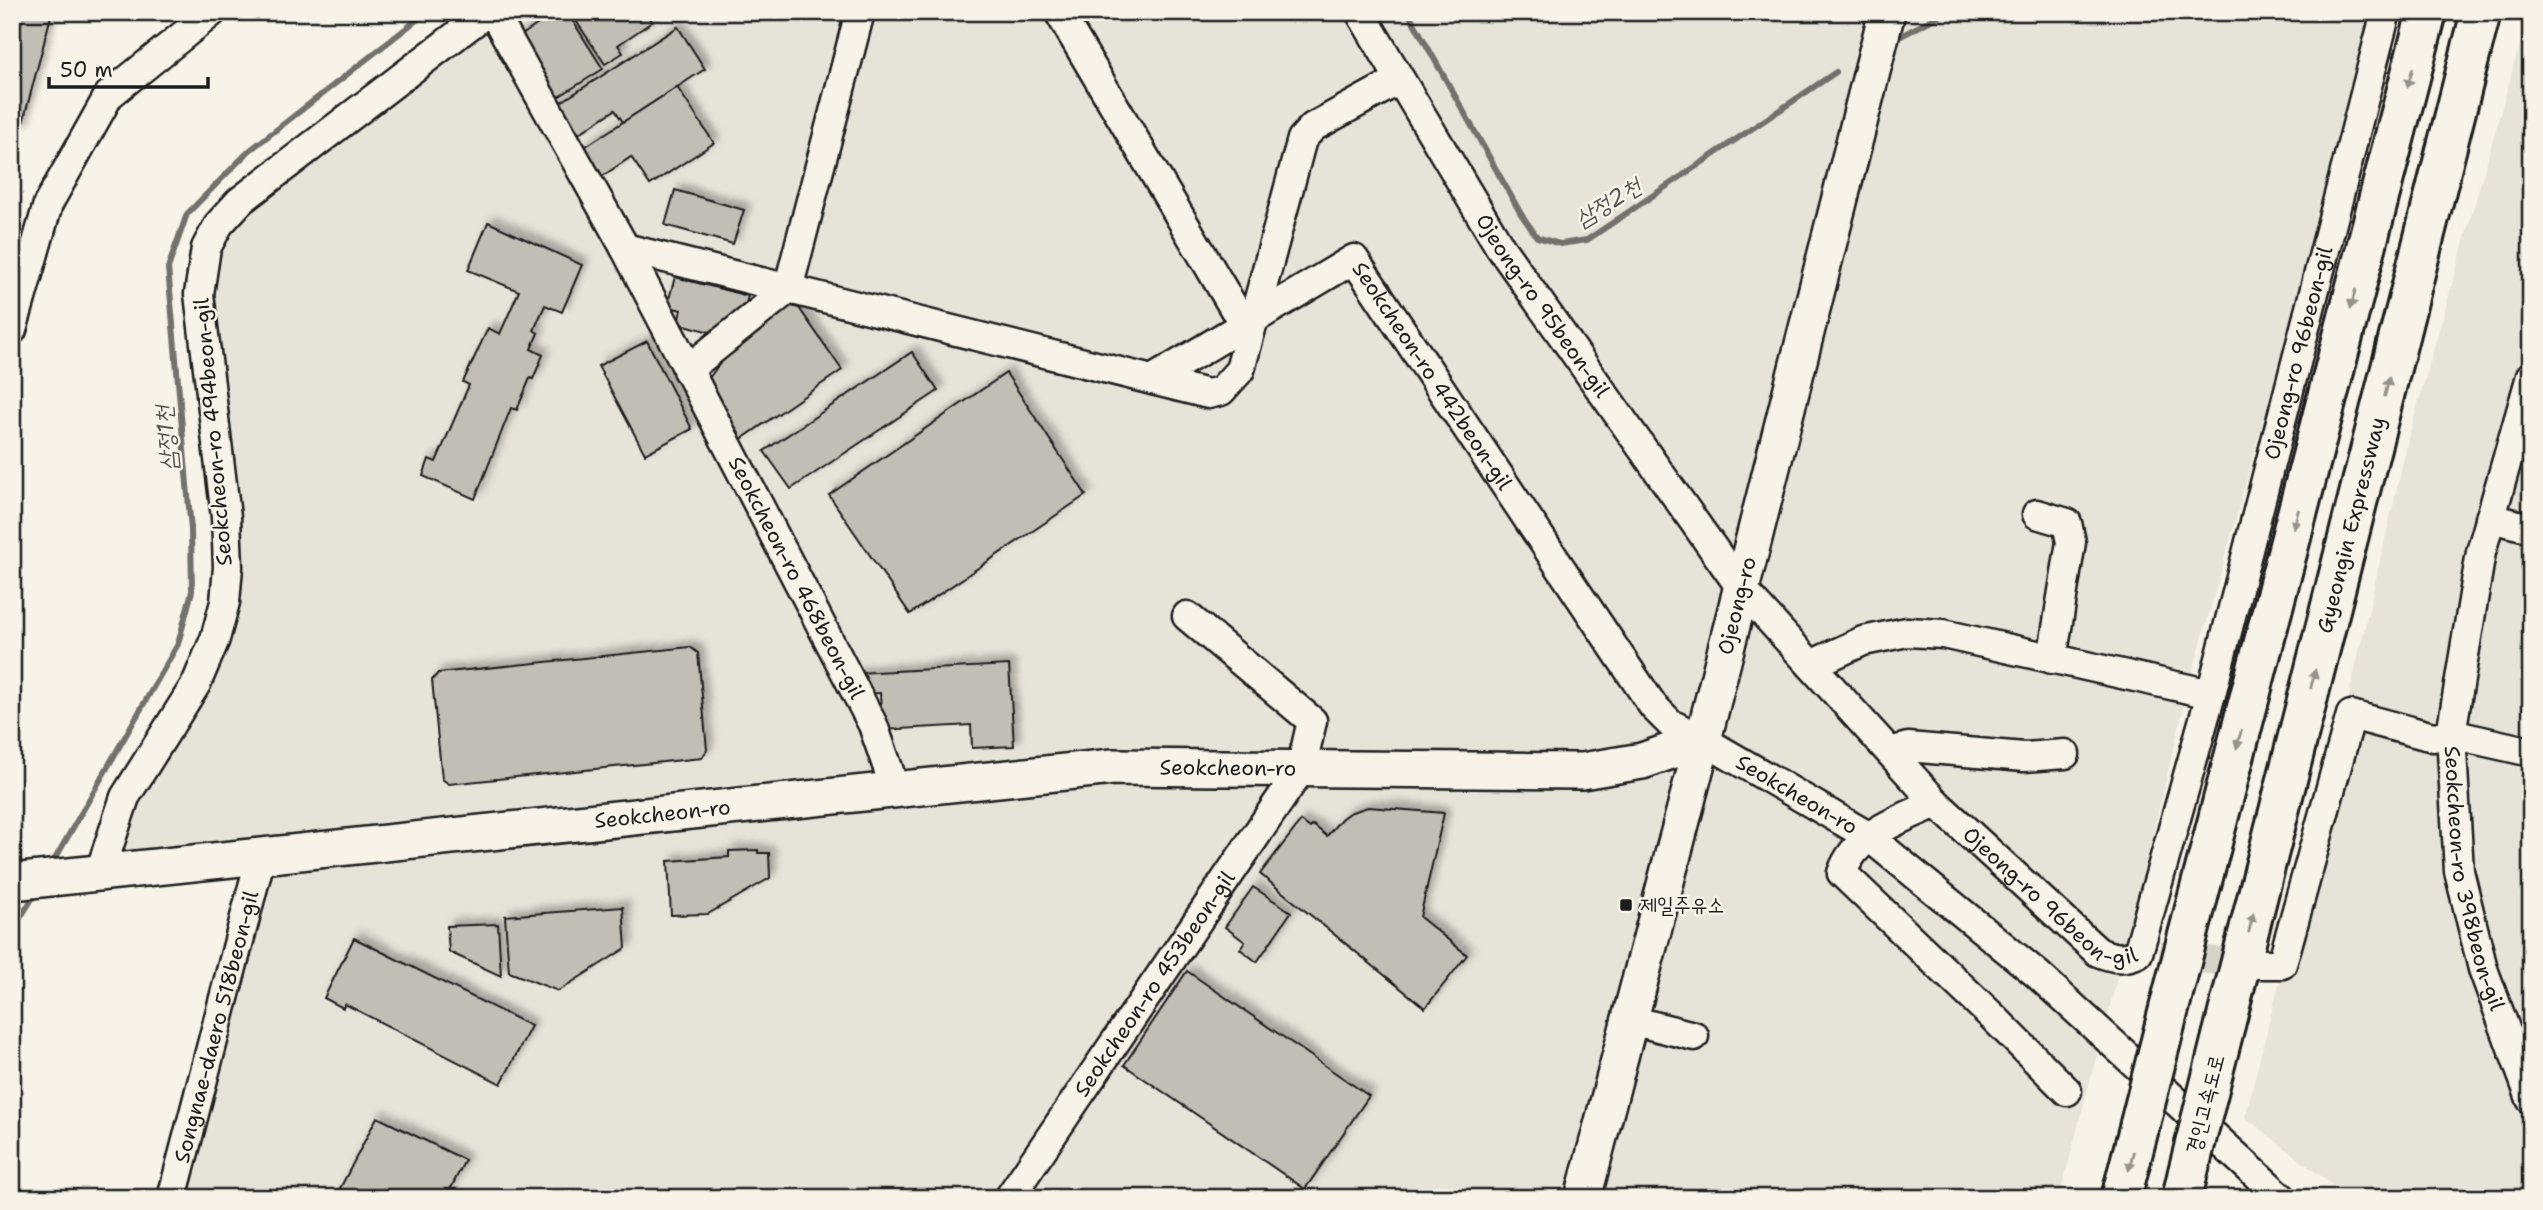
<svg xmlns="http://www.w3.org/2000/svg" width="2543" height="1210" font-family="'Shantell Sans','Poor Story',sans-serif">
<defs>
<filter id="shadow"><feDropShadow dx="6" dy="-6" stdDeviation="3.5" flood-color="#0004"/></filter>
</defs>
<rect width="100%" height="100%" fill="#f7f3e8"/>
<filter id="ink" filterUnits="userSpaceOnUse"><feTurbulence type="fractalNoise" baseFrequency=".0143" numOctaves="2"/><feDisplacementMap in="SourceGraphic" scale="14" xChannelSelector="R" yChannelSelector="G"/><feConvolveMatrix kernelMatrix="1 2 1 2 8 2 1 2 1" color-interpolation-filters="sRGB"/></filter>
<g filter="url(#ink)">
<g fill="#e6e3d9">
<path d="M 493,12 L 2378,12 L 2189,685 L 2125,949 L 2059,1198 L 173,1198 L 261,856 L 100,872 L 225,602 L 199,294 L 240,201 Z"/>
<path d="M 2529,12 L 2531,1198 L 2349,1198 L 2245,1117 L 2313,851 L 2409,436 Z"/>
</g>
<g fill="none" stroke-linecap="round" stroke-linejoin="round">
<g stroke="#72716c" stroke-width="6">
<path d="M 1408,12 L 1521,214 L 1537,237 L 1560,244 L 1587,240 L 1836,72"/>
<path d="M 1901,36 L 1946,12"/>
<path d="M 51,866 L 178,644 L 192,591 L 191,530 L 168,268 L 187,214 L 249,151 L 427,12"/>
<path d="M 12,931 L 37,891"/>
</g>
</g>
<g fill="#c0beb5" stroke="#1c1c1c" stroke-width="2" filter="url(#shadow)">
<path d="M 12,12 L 52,12 L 21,130 L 12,128 Z"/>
<path d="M 544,12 L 567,12 L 603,69 L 555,99 L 516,39 L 547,18 Z"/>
<path d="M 570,12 L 646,12 L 652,22 L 618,45 L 623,53 L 605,64 Z"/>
<path d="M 678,27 L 705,69 L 623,122 L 615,110 L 575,136 L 555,106 Z"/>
<path d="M 677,87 L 714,143 L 650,185 L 631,157 L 601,177 L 583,148 Z"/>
<path d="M 675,190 L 744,210 L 733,244 L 665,225 Z"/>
<path d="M 488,222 L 582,265 L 562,312 L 545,305 L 534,330 L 538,333 L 531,349 L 543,355 L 533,379 L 530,378 L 517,410 L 511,408 L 475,499 L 423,476 L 429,459 L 436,462 L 469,385 L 463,382 L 488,328 L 500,334 L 519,291 L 468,270 Z"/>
<path d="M 675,277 L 748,296 L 740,325 L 724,321 L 720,335 L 678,323 L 681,310 L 667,306 Z"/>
<path d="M 787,305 L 799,308 L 842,370 L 740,440 L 709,378 L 730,350 Z"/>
<path d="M 647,341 L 692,429 L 645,454 L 598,366 Z"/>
<path d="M 912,352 L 938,391 L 791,489 L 764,451 Z"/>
<path d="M 1006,373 L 1086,495 L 910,614 L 829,495 Z"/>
<path d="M 690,647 L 698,653 L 707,750 L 702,758 L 449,784 L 442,779 L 432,680 L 438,673 Z"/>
<path d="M 1009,665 L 1014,746 L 972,748 L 971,725 L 882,730 L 880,693 L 858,694 L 857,673 Z"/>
<path d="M 1368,807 L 1444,813 L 1420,917 L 1467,955 L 1425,1008 L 1260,874 L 1301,821 L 1310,828 L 1313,825 L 1327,836 L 1341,819 L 1349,813 Z"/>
<path d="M 758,850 L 758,853 L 769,853 L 770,878 L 708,914 L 671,915 L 668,861 L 729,857 L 729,851 Z"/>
<path d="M 1253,887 L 1291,912 L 1257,962 L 1240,949 L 1245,942 L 1225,927 Z"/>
<path d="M 623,907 L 626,948 L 558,991 L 509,972 L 505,916 Z"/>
<path d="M 498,924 L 501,976 L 449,952 L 447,926 Z"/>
<path d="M 354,938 L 531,1026 L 501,1084 L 345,1004 L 343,1008 L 324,998 Z"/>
<path d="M 1187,971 L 1369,1096 L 1305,1189 L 1124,1065 Z"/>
<path d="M 377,1117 L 465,1160 L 446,1198 L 335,1198 Z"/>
</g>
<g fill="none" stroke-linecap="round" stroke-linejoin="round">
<path stroke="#d6d3c9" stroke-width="28" stroke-dasharray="28 14" stroke-linecap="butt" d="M 2159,956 L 2259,964"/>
<defs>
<g id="minor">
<path id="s1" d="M 493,12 L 625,248 L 873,725 L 889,771 L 892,790"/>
<path d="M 1059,12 L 1235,310 L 1253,319"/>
<path id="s2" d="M 1360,12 L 1500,247 L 1741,588 L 1936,803 L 2098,952 C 2113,958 2123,960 2138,953 L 2211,694 L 2386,12"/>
<path d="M 625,248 L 1208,394 L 1221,391 L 1240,370 L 1302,139 L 1313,127 L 1399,80"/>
<path d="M 12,330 L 48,204 L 109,95 L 212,12"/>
<path d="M 687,370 L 788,289 L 860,12"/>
<path id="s3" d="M 2531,376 L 2481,552 L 2451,734 L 2459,871 L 2483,969 L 2531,1099"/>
<path id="s4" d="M 1152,380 L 1354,259 L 1653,706 L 1671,724 L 1703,740 L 1868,836 L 2037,974 L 2282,1198"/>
<path d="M 2037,514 L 2067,523 L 2071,542 L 2052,659"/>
<path d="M 2490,518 L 2531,528"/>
<path d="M 1811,665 L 1863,641 L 1907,632 L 1943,634 L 2211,694"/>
<path d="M 1890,752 L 1908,747 L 2024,757 L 2065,754"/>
<path d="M 1936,803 C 1900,820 1856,832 1842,873 L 1994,1018 L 2067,1091"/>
<path d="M 100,872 L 125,797 L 196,684 L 215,639 L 225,602 L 228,567 L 226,517 L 199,294 L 206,248 L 219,224 L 240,201 L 487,12"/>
<path d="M 2259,964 L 2282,964 L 2351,715 L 2433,737 L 2451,734 L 2531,752"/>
<path d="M 1630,1020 L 1694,1036"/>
<path id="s5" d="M 172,1198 L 261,856"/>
<path id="s6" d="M 1009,1198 L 1301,769 L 1312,721 L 1187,616"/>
</g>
<g id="major">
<path id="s7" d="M 12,882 L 1113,767 L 1582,771 L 1642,761 L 1703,740"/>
<path id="s8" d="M 1583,1198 L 1703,740 L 1887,12"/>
</g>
<g id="highway">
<path d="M 2171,1001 L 2427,12"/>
<path id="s9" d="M 2222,1037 L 2481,12"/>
<path d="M 2121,1198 L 2140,1124"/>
<path d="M 2182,1198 L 2188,1172"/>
</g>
</defs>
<use href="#minor" stroke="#1c1c1c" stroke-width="33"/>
<use href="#major" stroke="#1c1c1c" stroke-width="40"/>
<use href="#highway" stroke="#1c1c1c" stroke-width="44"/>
<use href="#minor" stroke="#f7f3e8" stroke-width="28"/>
<use href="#major" stroke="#f7f3e8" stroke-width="35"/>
<use href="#highway" stroke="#f7f3e8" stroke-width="38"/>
<defs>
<g id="highway-bridge">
<path d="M 2140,1124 L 2171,1001"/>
<path d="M 2188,1172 L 2222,1037"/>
</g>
</defs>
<use href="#highway-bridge" stroke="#1c1c1c" stroke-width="44" stroke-linecap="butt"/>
<use href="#highway-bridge" stroke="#f7f3e8" stroke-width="38"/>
</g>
<defs><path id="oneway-solid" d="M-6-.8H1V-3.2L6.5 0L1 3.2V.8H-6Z" transform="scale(1.75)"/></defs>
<g fill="#94928c">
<use href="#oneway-solid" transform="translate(2410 78) rotate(105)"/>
<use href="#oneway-solid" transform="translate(2353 299) rotate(105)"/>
<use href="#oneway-solid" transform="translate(2387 387) rotate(-76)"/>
<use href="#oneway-solid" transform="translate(2296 519) rotate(105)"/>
<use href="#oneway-solid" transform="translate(2313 679) rotate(-76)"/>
<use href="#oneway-solid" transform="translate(2239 739) rotate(105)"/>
<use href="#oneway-solid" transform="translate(2251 923) rotate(-76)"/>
<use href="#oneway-solid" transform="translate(2131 1161) rotate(104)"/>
</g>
</g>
<rect fill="#1c1c1c" stroke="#f7f3e8" stroke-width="2.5" x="1619" y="898" width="14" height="14" rx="3.5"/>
<g text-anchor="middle" stroke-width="5" stroke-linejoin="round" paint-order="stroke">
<g font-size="21" fill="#1c1c1c" stroke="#f7f3e8">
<text dy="7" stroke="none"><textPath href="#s2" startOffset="346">Ojeong-ro 95beon-gil</textPath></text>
<text dy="7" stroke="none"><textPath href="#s2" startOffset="1864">Ojeong-ro 96beon-gil</textPath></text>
<text dy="7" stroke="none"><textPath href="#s4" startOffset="376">Seokcheon-ro 442beon-gil</textPath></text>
<text transform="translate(213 432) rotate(-95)" y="7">Seokcheon-ro 494beon-gil</text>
<text dy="7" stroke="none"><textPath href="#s9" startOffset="528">Gyeongin Expressway</textPath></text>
<text dy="7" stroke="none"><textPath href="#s1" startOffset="642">Seokcheon-ro 468beon-gil</textPath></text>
<text dy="7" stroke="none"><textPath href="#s8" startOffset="612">Ojeong-ro</textPath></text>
<text dy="7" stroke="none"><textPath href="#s7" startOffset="1222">Seokcheon-ro</textPath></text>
<text dy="7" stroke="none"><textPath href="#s4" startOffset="943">Seokcheon-ro</textPath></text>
<text dy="7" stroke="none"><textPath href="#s7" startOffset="654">Seokcheon-ro</textPath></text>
<text dy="7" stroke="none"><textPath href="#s3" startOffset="514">Seokcheon-ro 398beon-gil</textPath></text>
<text dy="7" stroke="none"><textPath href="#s2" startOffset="1132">Ojeong-ro 96beon-gil</textPath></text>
<text dy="7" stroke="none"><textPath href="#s6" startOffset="259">Seokcheon-ro 453beon-gil</textPath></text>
<text dy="7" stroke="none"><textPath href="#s5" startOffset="177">Songnae-daero 518beon-gil</textPath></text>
<text transform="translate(2205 1104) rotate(-76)" y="7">경인고속도로</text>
</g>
<g font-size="21" fill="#1c1c1c" stroke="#f7f3e8" text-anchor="start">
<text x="1640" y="912">제일주유소</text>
</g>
<g font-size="23" font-style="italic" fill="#565452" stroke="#f7f3e8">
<text transform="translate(1608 202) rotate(-31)" y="8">삼정2천</text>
<text transform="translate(166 438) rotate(-95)" y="8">삼정1천</text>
</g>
</g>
<rect width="2543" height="1210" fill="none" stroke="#f7f3e8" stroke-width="42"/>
<rect x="21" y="21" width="2501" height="1168" fill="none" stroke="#1c1c1c" stroke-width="2.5" filter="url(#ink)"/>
<path d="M49 77v10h159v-10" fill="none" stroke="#1c1c1c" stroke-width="3.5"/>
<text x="60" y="77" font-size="21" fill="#1c1c1c" stroke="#f7f3e8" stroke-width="5" paint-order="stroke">50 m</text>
</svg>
